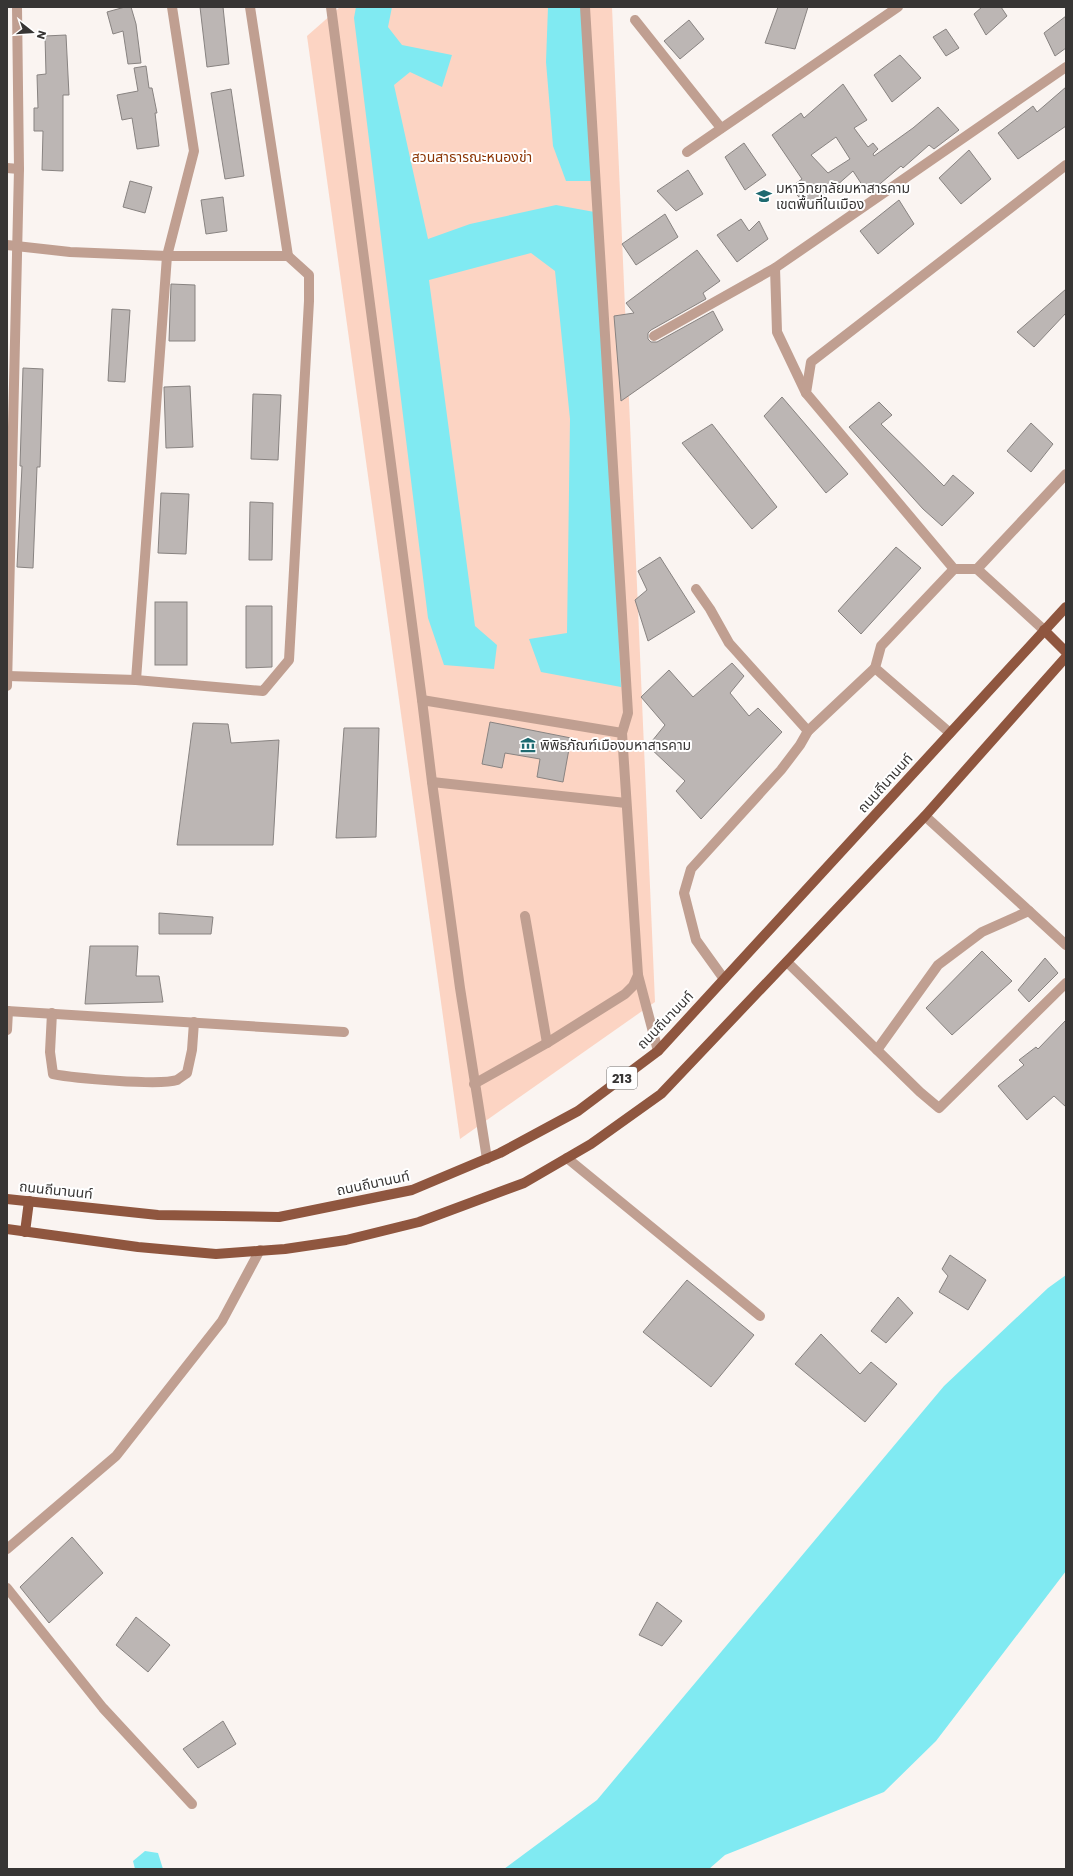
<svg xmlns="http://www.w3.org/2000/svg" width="1073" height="1876" font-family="Poppins,'Noto Sans Thai',sans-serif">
<rect width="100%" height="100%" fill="#faf4f1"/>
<path fill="#fcd4c3" d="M 340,7 L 612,7 L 655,1002 L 460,1139 L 307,36 Z"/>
<g fill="#80eaf2">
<path d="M 356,7 L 392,7 L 388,27 L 402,45 L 452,55 L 442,87 L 410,72 L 394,85 L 428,239 L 470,224 L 556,205 L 600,213 L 621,687 L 541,672 L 529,639 L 567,633 L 570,419 L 555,271 L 531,253 L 429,280 L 475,626 L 497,645 L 494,669 L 444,665 L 428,618 L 354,18 Z"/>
<path d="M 548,7 L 584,7 L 596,181 L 566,181 L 553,146 L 546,62 Z"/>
<path d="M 1066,1275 L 1066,1571 L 936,1741 L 884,1792 L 725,1855 L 709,1869 L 504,1869 L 597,1800 L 944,1386 L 1048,1288 Z"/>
<path d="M 145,1851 L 158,1853 L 163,1869 L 135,1869 L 133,1861 Z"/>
</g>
<g fill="#bcb6b4" stroke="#888381" fill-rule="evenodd">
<path d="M 125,7 L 131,7 L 136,24 L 141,63 L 128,64 L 123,31 L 113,34 L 107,12 Z"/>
<path d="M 200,7 L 223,7 L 229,64 L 207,67 Z"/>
<path d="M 778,7 L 808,7 L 795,49 L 765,43 Z"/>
<path d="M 982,7 L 1001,7 L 1007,16 L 986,35 L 974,14 Z"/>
<path d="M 1066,16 L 1066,48 L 1055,56 L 1044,33 Z"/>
<path d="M 689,20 L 704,39 L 680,59 L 664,41 Z"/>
<path d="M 946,29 L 959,48 L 946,56 L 933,37 Z"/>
<path d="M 66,35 L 69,95 L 63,95 L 63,171 L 42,170 L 43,131 L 34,131 L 34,108 L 38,108 L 37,75 L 46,74 L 45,36 Z"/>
<path d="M 900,55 L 921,78 L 892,102 L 874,75 Z"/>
<path d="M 146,66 L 149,88 L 152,88 L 157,113 L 155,113 L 159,146 L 137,149 L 132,118 L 122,120 L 117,95 L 138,91 L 134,68 Z"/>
<path d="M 843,84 L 867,120 L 854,128 L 868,147 L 873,143 L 878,149 L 873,154 L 874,156 L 913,128 L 938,107 L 959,130 L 934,149 L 929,145 L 903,168 L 901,166 L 868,194 L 853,171 L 809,210 L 791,187 L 802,179 L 772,135 L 801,113 L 804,118 ZM 836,137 L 850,159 L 828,173 L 811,155 Z"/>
<path d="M 1066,87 L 1066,126 L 1018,159 L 998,133 L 1033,106 L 1037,112 Z"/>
<path d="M 231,89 L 244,176 L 225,179 L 211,93 Z"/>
<path d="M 744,143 L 766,175 L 745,190 L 725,157 Z"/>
<path d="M 969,150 L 991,179 L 961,204 L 939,178 Z"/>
<path d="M 688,170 L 703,194 L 676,211 L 657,191 Z"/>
<path d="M 130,181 L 152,187 L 145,213 L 123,207 Z"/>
<path d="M 223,197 L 227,231 L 206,234 L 201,200 Z"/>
<path d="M 899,200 L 914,224 L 878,254 L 860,231 Z"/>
<path d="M 665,214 L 678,237 L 636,265 L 622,244 Z"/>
<path d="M 741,219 L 749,231 L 759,221 L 768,239 L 737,262 L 717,235 Z"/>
<path d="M 697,250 L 720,281 L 703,293 L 706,299 L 651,330 L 648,333 L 648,339 L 651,342 L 657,342 L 713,311 L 723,330 L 621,401 L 614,316 L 634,313 L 626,303 Z"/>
<path d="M 171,284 L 195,285 L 195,341 L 169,341 Z"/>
<path d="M 1066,289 L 1066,313 L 1034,347 L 1017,332 Z"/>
<path d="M 112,309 L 130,310 L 125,382 L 108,381 Z"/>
<path d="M 23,368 L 43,369 L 40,467 L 37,467 L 33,568 L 17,567 L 22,466 L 20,466 Z"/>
<path d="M 190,386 L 193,447 L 166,448 L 164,387 Z"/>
<path d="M 253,394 L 281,395 L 278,460 L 251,459 Z"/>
<path d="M 782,397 L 848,474 L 826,493 L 764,416 Z"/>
<path d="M 879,402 L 892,415 L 881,424 L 944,486 L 953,475 L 974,493 L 942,526 L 923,509 L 849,427 Z"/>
<path d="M 1031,423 L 1053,444 L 1031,472 L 1007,451 Z"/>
<path d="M 712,424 L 777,507 L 752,529 L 682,443 Z"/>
<path d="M 161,493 L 189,494 L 186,554 L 158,553 Z"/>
<path d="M 250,502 L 273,503 L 272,560 L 249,560 Z"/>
<path d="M 896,547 L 921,568 L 861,634 L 838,611 Z"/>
<path d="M 660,557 L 695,612 L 648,641 L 635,600 L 647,590 L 638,571 Z"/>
<rect x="155" y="602" width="32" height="63"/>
<path d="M 246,606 L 272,606 L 272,667 L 246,668 Z"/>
<path d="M 732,663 L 744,676 L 730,693 L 749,716 L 758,708 L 782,732 L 701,819 L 676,791 L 685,781 L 648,746 L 665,725 L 641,697 L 669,670 L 693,697 Z"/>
<path d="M 490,722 L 571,738 L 563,782 L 537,777 L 540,759 L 505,753 L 502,768 L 482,764 Z"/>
<path d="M 193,723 L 228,724 L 231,743 L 279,740 L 273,845 L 177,845 Z"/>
<path d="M 344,728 L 379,728 L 376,837 L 336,838 Z"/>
<path d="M 159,913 L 213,917 L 211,934 L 159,934 Z"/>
<path d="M 90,946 L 138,946 L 136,976 L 159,976 L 163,1002 L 85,1004 Z"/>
<path d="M 982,951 L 1012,981 L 952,1035 L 926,1008 Z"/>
<path d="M 1045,958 L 1058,973 L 1029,1002 L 1018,990 Z"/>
<path d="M 1066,1020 L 1066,1107 L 1054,1096 L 1027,1120 L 998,1086 L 1024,1065 L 1019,1060 L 1036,1047 L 1038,1049 Z"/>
<path d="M 950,1255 L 986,1280 L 968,1310 L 939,1292 L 948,1276 L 942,1269 Z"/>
<path d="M 687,1280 L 754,1335 L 711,1387 L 643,1332 Z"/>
<path d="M 898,1297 L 913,1313 L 886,1343 L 871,1331 Z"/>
<path d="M 821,1334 L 860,1374 L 871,1362 L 897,1384 L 865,1422 L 795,1364 Z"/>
<path d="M 72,1537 L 103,1573 L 49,1623 L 20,1587 Z"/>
<path d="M 657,1602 L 682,1621 L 662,1646 L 639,1635 Z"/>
<path d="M 136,1617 L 170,1645 L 148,1672 L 116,1645 Z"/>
<path d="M 223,1721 L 236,1744 L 198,1768 L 183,1749 Z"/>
</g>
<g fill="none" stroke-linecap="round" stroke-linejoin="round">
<g stroke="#c09f91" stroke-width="10">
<path d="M 250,7 L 288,256"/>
<path d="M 331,7 L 422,700"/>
<path d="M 585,7 L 628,713 L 622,733"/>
<path d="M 635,20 L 721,128"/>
<path d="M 687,152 L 898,7"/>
<path d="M 7,168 L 19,169"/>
<path d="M 7,245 L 70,252 L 167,256 L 288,256 L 309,275 L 309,301 L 289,660 L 263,691 L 136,680 L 8,676"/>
<path d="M 654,336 L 775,268"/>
<path d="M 806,393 L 777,332 L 775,268 L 1066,67"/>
<path d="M 954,569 L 806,393 L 811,362 L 1066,165"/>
<path d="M 977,569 L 1044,630"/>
<path d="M 696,589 L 710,609 L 729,643 L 808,731"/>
<path d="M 136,680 L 167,256 L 194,151 L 172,7"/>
<path d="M 7,686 L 19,169 L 17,7"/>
<path d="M 950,733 L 875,668 L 881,646 L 954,569 L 977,569 L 1066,474"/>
<path d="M 432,782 L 422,700 L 622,733 L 638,975 L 633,986 L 625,994 L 547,1043 L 474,1084"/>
<path d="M 925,816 L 1029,911"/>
<path d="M 525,916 L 547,1043"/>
<path d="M 787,962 L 920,1092 L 939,1108 L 1066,983"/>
<path d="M 638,975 L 658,1051"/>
<path d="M 724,979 L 696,940 L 684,893 L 691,869 L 781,770 L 800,745 L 808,731 L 875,668"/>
<path d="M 7,1011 L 344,1032"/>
<path d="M 52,1013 L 50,1052 L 53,1074 C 73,1078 160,1086 177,1080 C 180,1078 184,1075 187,1073 L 192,1050 L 194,1022"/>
<path d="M 7,1030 L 8,1011"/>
<path d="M 877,1050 L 938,965 L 982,932 L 1029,911 L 1066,945"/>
<path d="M 567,1158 L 760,1316"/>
<path d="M 487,1159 L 460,988 L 432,782 L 626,803"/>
<path d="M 7,1549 L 116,1456 L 222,1321 L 260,1250"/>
<path d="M 7,1588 L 103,1708 L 192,1804"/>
</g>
<g stroke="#8f563f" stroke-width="10">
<path d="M 1044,630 L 1066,652"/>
<path d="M 7,1199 L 158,1215 L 279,1217 L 412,1190 L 500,1153 L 578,1111 L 658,1051 L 1066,607"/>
<path d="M 7,1229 L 138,1247 L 216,1254 L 285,1249 L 346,1240 L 419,1222 L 524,1183 L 591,1144 L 661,1094 L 925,816 L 1066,657"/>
<path d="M 25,1232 L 29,1201"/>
</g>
</g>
<defs>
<symbol id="university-bare" viewBox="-9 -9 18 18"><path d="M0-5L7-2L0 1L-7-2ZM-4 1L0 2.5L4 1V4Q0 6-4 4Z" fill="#1e6a70" stroke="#fff" stroke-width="2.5" paint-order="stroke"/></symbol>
<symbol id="museum-bare" viewBox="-9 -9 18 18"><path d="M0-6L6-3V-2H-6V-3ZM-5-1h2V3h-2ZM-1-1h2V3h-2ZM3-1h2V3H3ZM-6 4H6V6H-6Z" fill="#1e6a70" stroke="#fff" stroke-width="2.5" paint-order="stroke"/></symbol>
</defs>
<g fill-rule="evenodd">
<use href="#university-bare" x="753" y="185" width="22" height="22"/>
<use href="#museum-bare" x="517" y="734" width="22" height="22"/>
</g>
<g text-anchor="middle" stroke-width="4" stroke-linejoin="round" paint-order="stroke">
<rect fill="#fff" stroke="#737271" stroke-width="1" x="607" y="1067" width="30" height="22" rx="3"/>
<g font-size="13" font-weight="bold" fill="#373534">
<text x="622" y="1083">213</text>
</g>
<g font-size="14" fill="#8c3606" stroke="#fff">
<text x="472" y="162">สวนสาธารณะหนองข่า</text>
</g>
<g font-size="14" fill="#373534" stroke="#fff" text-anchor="start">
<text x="776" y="193">มหาวิทยาลัยมหาสารคาม<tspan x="776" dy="16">เขตพื้นที่ในเมือง</tspan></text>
<text x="540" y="750">พิพิธภัณฑ์เมืองมหาสารคาม</text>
</g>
<g font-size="14" fill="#373534" stroke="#fff">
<text transform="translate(885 783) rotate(-48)" y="5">ถนนถีนานนท์</text>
<text transform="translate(665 1020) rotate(-46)" y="5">ถนนถีนานนท์</text>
<text transform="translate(373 1183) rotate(-12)" y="5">ถนนถีนานนท์</text>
<text transform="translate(56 1190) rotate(6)" y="5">ถนนถีนานนท์</text>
</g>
</g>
<rect width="1073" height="1876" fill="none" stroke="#373534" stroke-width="16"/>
<g transform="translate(32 32) rotate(107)" stroke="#ffffff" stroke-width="3" paint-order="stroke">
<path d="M0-3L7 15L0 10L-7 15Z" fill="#373534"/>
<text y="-6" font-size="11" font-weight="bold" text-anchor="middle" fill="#373534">N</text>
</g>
</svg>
